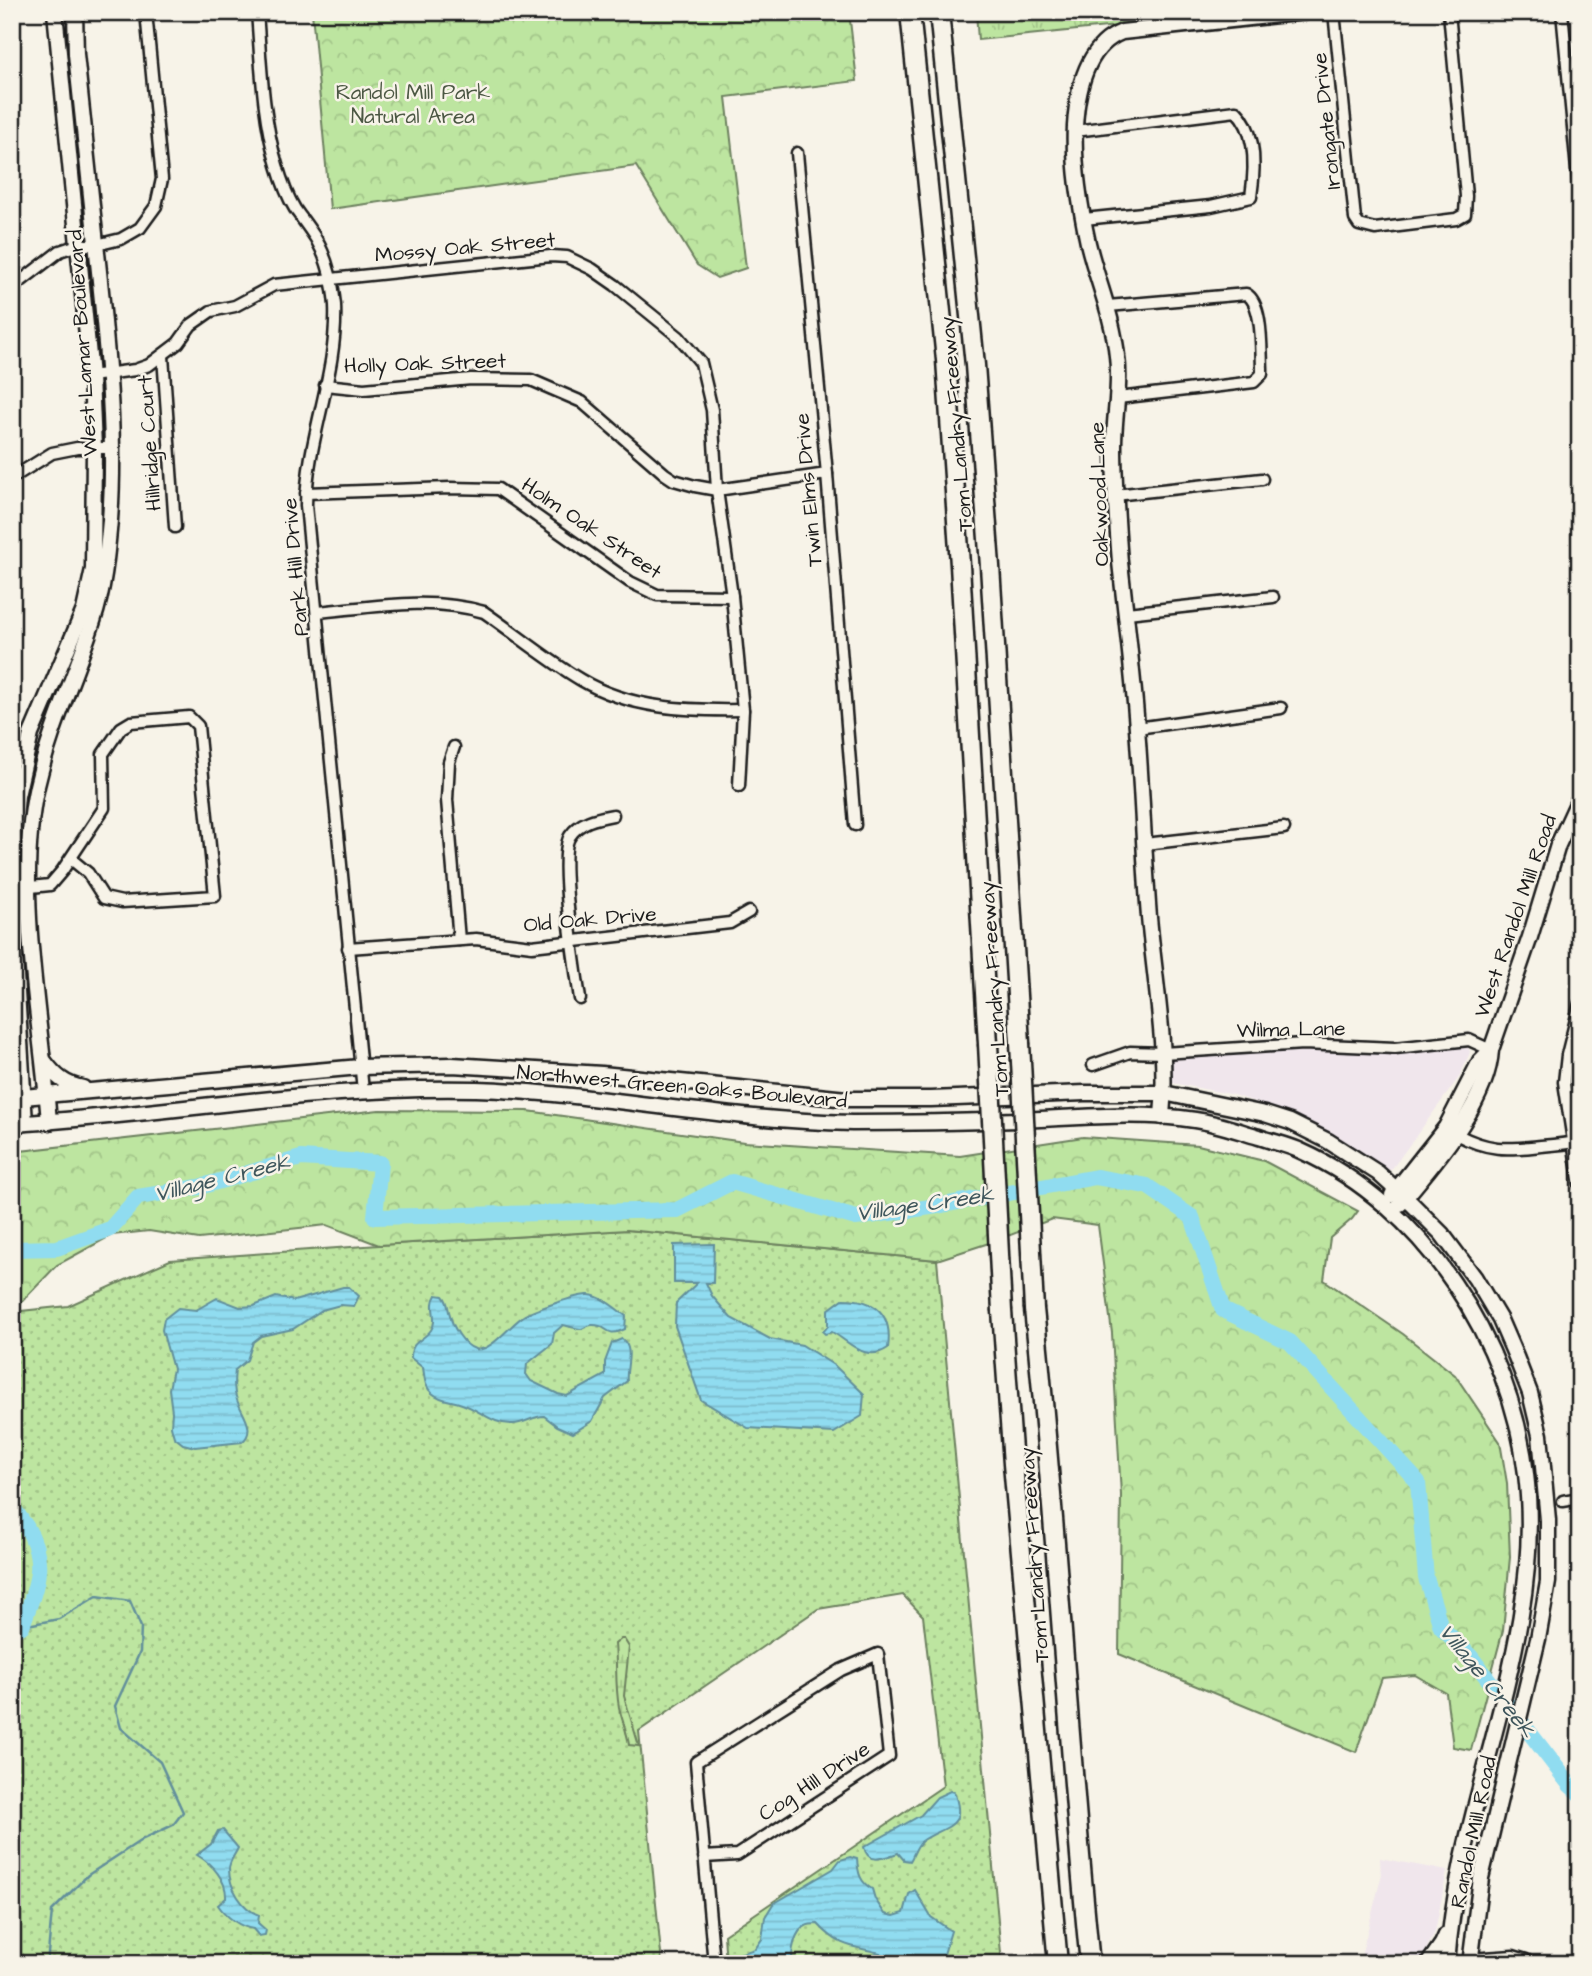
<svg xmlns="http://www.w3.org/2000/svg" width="1592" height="1976" font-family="'Architects Daughter',sans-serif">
<defs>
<pattern id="grass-dots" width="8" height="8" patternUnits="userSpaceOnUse" patternTransform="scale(1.75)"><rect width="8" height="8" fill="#bde5a0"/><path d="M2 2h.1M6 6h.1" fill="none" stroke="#a2c489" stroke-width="1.8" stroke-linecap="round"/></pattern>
<pattern id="forest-crowns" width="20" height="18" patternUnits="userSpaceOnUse" patternTransform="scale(1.75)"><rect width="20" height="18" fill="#bde5a0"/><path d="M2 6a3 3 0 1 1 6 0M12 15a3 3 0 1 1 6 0" fill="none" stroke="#a2c489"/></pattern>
<pattern id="wetland-marsh" width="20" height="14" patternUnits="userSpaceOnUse" patternTransform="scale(1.75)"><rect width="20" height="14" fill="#bde5a0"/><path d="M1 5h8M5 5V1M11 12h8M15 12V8" fill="none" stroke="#a2c489"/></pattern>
<pattern id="park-tufts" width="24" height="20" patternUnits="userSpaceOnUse" patternTransform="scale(1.75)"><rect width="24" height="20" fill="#bde5a0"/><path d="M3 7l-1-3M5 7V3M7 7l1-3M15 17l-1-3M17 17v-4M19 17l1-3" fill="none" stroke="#a2c489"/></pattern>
<pattern id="water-rules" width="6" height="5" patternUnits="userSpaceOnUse" patternTransform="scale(1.75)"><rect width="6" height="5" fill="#90dcf0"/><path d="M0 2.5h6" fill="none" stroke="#7cbccd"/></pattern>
</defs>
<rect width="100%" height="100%" fill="#f7f3e8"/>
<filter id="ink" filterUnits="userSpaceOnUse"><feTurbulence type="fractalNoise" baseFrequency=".0143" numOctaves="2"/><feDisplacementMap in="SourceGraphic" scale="14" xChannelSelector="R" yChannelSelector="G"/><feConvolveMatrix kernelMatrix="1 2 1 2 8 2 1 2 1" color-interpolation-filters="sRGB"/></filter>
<g filter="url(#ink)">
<g fill="#f0e6ec">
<path d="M 1466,1042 L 1470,1052 L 1460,1076 L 1391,1170 L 1384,1169 L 1342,1140 L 1284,1111 L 1230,1094 L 1167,1082 L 1165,1057 L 1318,1047 Z"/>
<path d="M 1380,1858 L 1447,1871 L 1435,1932 L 1421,1960 L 1412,1964 L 1359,1964 L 1381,1878 Z"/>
</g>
<path fill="url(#grass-dots)" stroke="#6c805e" stroke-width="2" d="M 627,1230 L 937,1260 L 1002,1964 L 726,1964 L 724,1935 L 943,1786 L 923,1616 L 903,1595 L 818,1609 L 639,1731 L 662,1964 L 12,1964 L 12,1312 L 68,1306 L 170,1260 L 379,1245 Z"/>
<g fill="url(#forest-crowns)" stroke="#6c805e" stroke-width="2">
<path d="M 312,12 L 849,12 L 857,81 L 726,97 L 746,268 L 717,278 L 697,265 L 636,166 L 330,209 Z"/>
<path d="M 379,1110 L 528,1111 L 744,1142 L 960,1156 L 1083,1137 L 1198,1145 L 1264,1161 L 1358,1211 L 1352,1219 L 1330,1238 L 1324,1280 L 1403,1334 L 1455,1375 L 1500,1442 L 1507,1483 L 1510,1557 L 1503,1630 L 1471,1750 L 1453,1747 L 1446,1693 L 1415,1675 L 1382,1678 L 1356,1752 L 1119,1654 L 1121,1495 L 1112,1333 L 1098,1225 L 1052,1219 L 992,1242 L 937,1260 L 627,1230 L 379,1245 L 327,1225 L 199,1239 L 149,1231 L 112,1235 L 57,1265 L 12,1312 L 12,1152 Z"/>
</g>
<path fill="url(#wetland-marsh)" stroke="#6c805e" stroke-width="2" d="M 621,1639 L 624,1639 L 629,1647 L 624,1696 L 639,1746 L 629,1745 C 627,1731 622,1721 619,1707 C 615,1686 617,1665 615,1644 Z"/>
<path fill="url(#park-tufts)" stroke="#6c805e" stroke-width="2" d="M 976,12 L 1255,12 L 978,40 Z"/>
<g fill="url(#water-rules)" stroke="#628f9b" stroke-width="2">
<path d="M 714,1244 L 713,1283 L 706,1283 L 712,1296 L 731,1318 L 770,1339 L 802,1345 L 835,1366 L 864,1394 L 862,1416 L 834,1433 L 748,1428 L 701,1400 L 675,1326 L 676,1303 L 697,1283 L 674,1283 L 674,1245 Z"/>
<path d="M 343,1287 L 349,1287 L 359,1296 L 354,1306 L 340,1305 L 322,1310 L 293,1329 L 261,1336 L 253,1342 L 247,1360 L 235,1370 C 234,1380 233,1390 237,1400 C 242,1414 257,1430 242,1442 L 195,1447 L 183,1444 L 174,1437 L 171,1426 L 172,1412 L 169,1389 L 173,1369 L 162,1330 L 164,1319 L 178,1308 L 196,1310 L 217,1298 L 240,1307 L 254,1306 L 276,1297 L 294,1301 Z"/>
<path d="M 436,1295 L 443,1296 C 449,1303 447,1307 450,1315 C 452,1326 464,1346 475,1349 C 491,1354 513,1320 527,1314 C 538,1309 578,1294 589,1295 C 602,1296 616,1309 626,1316 L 625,1329 C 604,1339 609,1324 592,1325 C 588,1325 585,1328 581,1329 C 576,1329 568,1326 563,1325 L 554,1333 L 552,1344 L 527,1364 L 526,1374 L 531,1381 L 558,1394 L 567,1396 L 605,1375 L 605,1362 L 612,1343 L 622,1339 C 635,1349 625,1367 627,1381 L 605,1398 L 592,1421 L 573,1433 L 557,1426 L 544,1416 C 533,1416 524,1424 513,1424 C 493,1425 480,1410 462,1404 C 451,1400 441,1401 432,1393 C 424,1386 425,1378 423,1368 L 411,1358 C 410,1341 423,1341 431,1330 C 439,1319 428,1307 436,1295 Z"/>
<path d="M 843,1299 C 875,1299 893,1314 888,1348 C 866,1363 851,1343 832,1332 L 825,1334 L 823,1332 L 828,1326 L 828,1310 Z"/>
<path d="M 950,1791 L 954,1792 C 968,1829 945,1825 922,1841 C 916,1845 914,1855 910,1861 L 904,1860 L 898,1853 C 885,1857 868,1866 864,1847 L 921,1815 L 937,1797 Z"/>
<path d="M 223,1830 L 238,1848 C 235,1855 229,1861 229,1869 C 229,1887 242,1909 259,1915 L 258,1923 L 266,1930 L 265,1935 L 259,1936 L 253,1929 C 240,1927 226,1917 218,1905 L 226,1898 C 227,1880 212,1864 197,1855 L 211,1844 L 218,1831 Z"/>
<path d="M 850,1857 L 857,1859 C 858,1873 860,1882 872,1889 L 875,1899 L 885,1914 L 894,1916 L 904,1913 L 909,1894 L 915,1890 L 931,1917 L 951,1931 L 942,1961 L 938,1964 L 887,1964 L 880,1953 C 851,1946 839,1947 818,1924 C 815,1924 809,1924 806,1926 C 795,1930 790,1953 793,1964 L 734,1964 L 739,1954 L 755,1949 L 762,1939 L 765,1917 L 773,1904 L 833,1869 L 840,1860 Z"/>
</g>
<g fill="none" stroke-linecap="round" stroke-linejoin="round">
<path stroke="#628f9b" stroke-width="2.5" d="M 22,1626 L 59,1619 L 97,1596 L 130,1601 L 141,1627 L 140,1652 L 115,1706 L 121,1728 L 160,1762 L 183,1812 L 173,1825 L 143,1839 L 88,1875 L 52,1911 L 47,1964"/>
<g stroke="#90dcf0" stroke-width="16">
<path d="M 12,1249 L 57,1248 L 110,1229 L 138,1197 L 199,1187 L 301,1158 L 380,1163 L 375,1217 L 677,1210 L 732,1182 L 856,1218 L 937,1206 L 1096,1177 L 1147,1186 L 1192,1217 L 1223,1310 L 1290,1342 L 1418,1482 L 1426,1578 L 1441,1627 L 1471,1657 L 1570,1785 L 1580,1794"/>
<path d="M 12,1508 C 18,1513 21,1520 26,1526 C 49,1563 35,1589 22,1626 L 12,1631"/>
</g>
<defs>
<g id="street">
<path d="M 257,12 C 261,62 262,116 277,165 C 281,179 287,196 295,209 C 302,219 310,229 316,239 C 327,258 333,284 335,305 C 338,373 307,437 306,505 L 363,1091"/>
<path d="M 1334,12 L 1355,219 L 1359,225 L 1375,229 L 1456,219 L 1465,214 L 1466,196 L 1449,12"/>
<path d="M 1562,12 L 1580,201"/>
<path d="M 1075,131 L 1236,111 C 1257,131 1255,170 1251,197 L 1211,206 L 1084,219"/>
<path d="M 797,153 L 827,474 L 855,825"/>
<path d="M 12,288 L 60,251 L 78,245 L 96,245 L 121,239 L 140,228 L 156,206 L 162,179 L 146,12"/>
<path d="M 1108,306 L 1246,294 C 1263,303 1261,349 1262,368 L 1262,374 L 1254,382 L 1118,398"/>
<path d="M 163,356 L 175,527"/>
<path d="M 91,376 L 135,370 L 149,365 L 178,343 L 191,325 L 211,311 L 235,306 L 274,285 L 551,256 L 567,257 L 592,269 L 615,285 L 679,337 L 701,363 L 712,410 L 717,490 L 732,596 L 743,710 L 739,786"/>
<path d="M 325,385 L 364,389 L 471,379 L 531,380 L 582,402 L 665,474 L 674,480 L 695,486 L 717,490 L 827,474"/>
<path d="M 12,478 L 52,453 L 77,448 L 112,448"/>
<path d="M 306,493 L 450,488 L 498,489 L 630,582 L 657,595 L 732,596"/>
<path d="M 1115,495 L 1262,479"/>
<path d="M 318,612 C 372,607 431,596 484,612 C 516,634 547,660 581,680 C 630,709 687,711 743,710"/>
<path d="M 1127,613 L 1273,597"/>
<path d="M 1137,728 L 1281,708"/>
<path d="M 454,747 L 449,762 L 447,800 L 459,940"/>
<path d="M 1145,844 L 1284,828"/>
<path d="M 12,889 L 50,885 L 62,871 L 104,808 L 103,754 L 121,728 L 131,722 L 189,717 L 198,726 L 215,896 L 122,902 L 104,898 L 88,873 L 71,859"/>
<path d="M 348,948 L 476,939 L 532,946 L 730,923 L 749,912"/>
<path d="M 580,999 C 576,971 557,854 570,836 C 580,821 597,818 613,815"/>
<path d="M 1580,1003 L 1567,1055 L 1564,1082 L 1580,1186"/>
<path d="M 1093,1065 L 1130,1052 L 1163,1053 L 1303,1044 L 1395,1048 L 1469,1040 L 1491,1050"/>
<path d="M 1456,1134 C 1488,1151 1506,1150 1541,1146 C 1554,1145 1567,1144 1579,1141"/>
<path d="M 1563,1501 L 1580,1498"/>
<path d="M 704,1857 L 737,1855 L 889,1756 L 878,1654 L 841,1670 L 696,1762 L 714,1964"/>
<path d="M 1470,1959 L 1513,1956 L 1526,1960"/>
</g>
<g id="secondary">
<path d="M 12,852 L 17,796 L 31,734 L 84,610 L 93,569 L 94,448 L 91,376 L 55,12"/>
<path d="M 12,909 L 25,1123"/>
<path d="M 44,1061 C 55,1076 65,1085 83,1088"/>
<path d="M 12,1098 L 360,1067 L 452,1065 L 602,1074 L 847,1099 L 931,1099 L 1085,1093 L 1164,1093 L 1265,1114 L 1290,1122 L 1328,1141 L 1378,1173 L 1412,1204 L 1442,1234 L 1475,1278 L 1500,1320 L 1516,1357 L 1530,1393 L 1540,1435 L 1548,1520 L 1548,1582 L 1538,1639 L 1481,1878 L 1470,1964"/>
<path d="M 1162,1117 C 1168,1051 1155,984 1149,917 C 1144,854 1142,791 1137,728 C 1133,672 1126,617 1120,562 C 1117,523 1114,484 1114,445 C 1114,415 1121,386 1117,356 C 1113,316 1097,281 1088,243 C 1080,206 1073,164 1075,126 C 1077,92 1086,46 1122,32 L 1306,12"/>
<path d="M 49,1122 C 41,1016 14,890 37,786 C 50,729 75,677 93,621 C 104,589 107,553 110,520 C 116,440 108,360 100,281 C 92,205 84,129 76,54 L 75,12"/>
<path d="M 12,1124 C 167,1115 321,1085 476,1089 C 602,1093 726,1121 852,1123 C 907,1123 962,1122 1018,1120 C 1076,1118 1137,1111 1195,1120 C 1217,1123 1238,1131 1259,1137 C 1273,1142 1288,1145 1301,1151 C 1424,1206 1511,1342 1526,1474 C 1546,1639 1458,1799 1447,1964"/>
<path d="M 1392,1195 L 1446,1127 L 1480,1061 L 1491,1050"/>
<path d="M 1400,1204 C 1433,1164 1488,1104 1491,1050 L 1530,937 L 1558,845 L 1580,797"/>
<path d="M 1428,1964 L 1442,1944 L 1446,1935"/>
</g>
<g id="highway">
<path d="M 910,12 L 946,360 L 960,565 L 988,1044"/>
<path d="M 939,12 L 975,365 L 990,566 L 1020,1043"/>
<path d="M 1034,1309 C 1057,1527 1068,1746 1090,1964"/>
<path d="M 1002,1311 L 1013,1464 L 1058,1964"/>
</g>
</defs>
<use href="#street" stroke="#1c1c1c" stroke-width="15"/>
<use href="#secondary" stroke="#1c1c1c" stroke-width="19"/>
<use href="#highway" stroke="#1c1c1c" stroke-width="23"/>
<use href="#street" stroke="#f7f3e8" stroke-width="10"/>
<use href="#secondary" stroke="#f7f3e8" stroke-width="14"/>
<use href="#highway" stroke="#f7f3e8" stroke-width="18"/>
<defs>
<g id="highway-bridge">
<path d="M 1020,1043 L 1034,1309"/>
<path d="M 988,1044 L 1002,1311"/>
</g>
</defs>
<use href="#highway-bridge" stroke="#1c1c1c" stroke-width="23" stroke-linecap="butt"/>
<use href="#highway-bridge" stroke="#f7f3e8" stroke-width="18"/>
</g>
</g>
<g text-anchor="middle" stroke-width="5" stroke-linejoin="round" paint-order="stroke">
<g font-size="21" fill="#4c5844" stroke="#f7f3e8">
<text x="413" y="99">Randol Mill Park<tspan x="413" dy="24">Natural Area</tspan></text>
</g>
<g font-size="21" fill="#1c1c1c" stroke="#f7f3e8">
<text transform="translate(1326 121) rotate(-96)" y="7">Irongate Drive</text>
<text transform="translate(465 247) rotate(-5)" y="7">Mossy Oak Street</text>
<text transform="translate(82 343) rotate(-94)" y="7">West Lamar Boulevard</text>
<text transform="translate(425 363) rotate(-2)" y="7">Holly Oak Street</text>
<text transform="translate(956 424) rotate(-95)" y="7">Tom Landry Freeway</text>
<text transform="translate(149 443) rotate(-94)" y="7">Hillridge Court</text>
<text transform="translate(808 490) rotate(-95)" y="7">Twin Elms Drive</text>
<text transform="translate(1099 494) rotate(-92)" y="7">Oakwood Lane</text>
<text transform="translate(592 528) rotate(34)" y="7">Holm Oak Street</text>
<text transform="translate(295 567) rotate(-95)" y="7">Park Hill Drive</text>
<text transform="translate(1515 916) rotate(-71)" y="7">West Randol Mill Road</text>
<text transform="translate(590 919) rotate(-5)" y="7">Old Oak Drive</text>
<text transform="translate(994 989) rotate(-94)" y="7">Tom Landry Freeway</text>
<text transform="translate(1291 1029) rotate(-1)" y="7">Wilma Lane</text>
<text transform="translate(682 1086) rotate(5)" y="7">Northwest Green Oaks Boulevard</text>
<text transform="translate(1034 1555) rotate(-94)" y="7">Tom Landry Freeway</text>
<text transform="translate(814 1781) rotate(-33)" y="7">Cog Hill Drive</text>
<text transform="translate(1473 1832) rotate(-78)" y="7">Randol Mill Road</text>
</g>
<g font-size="23" font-style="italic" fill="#3f565c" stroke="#f7f3e8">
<text transform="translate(222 1177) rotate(-14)" y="8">Village Creek</text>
<text transform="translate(925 1203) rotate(-8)" y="8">Village Creek</text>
<text transform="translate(1488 1680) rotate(51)" y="8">Village Creek</text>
</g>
</g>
<rect width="1592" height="1976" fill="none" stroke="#f7f3e8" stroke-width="42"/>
<rect x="21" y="21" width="1550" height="1934" fill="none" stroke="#1c1c1c" stroke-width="2.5" filter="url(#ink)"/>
</svg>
